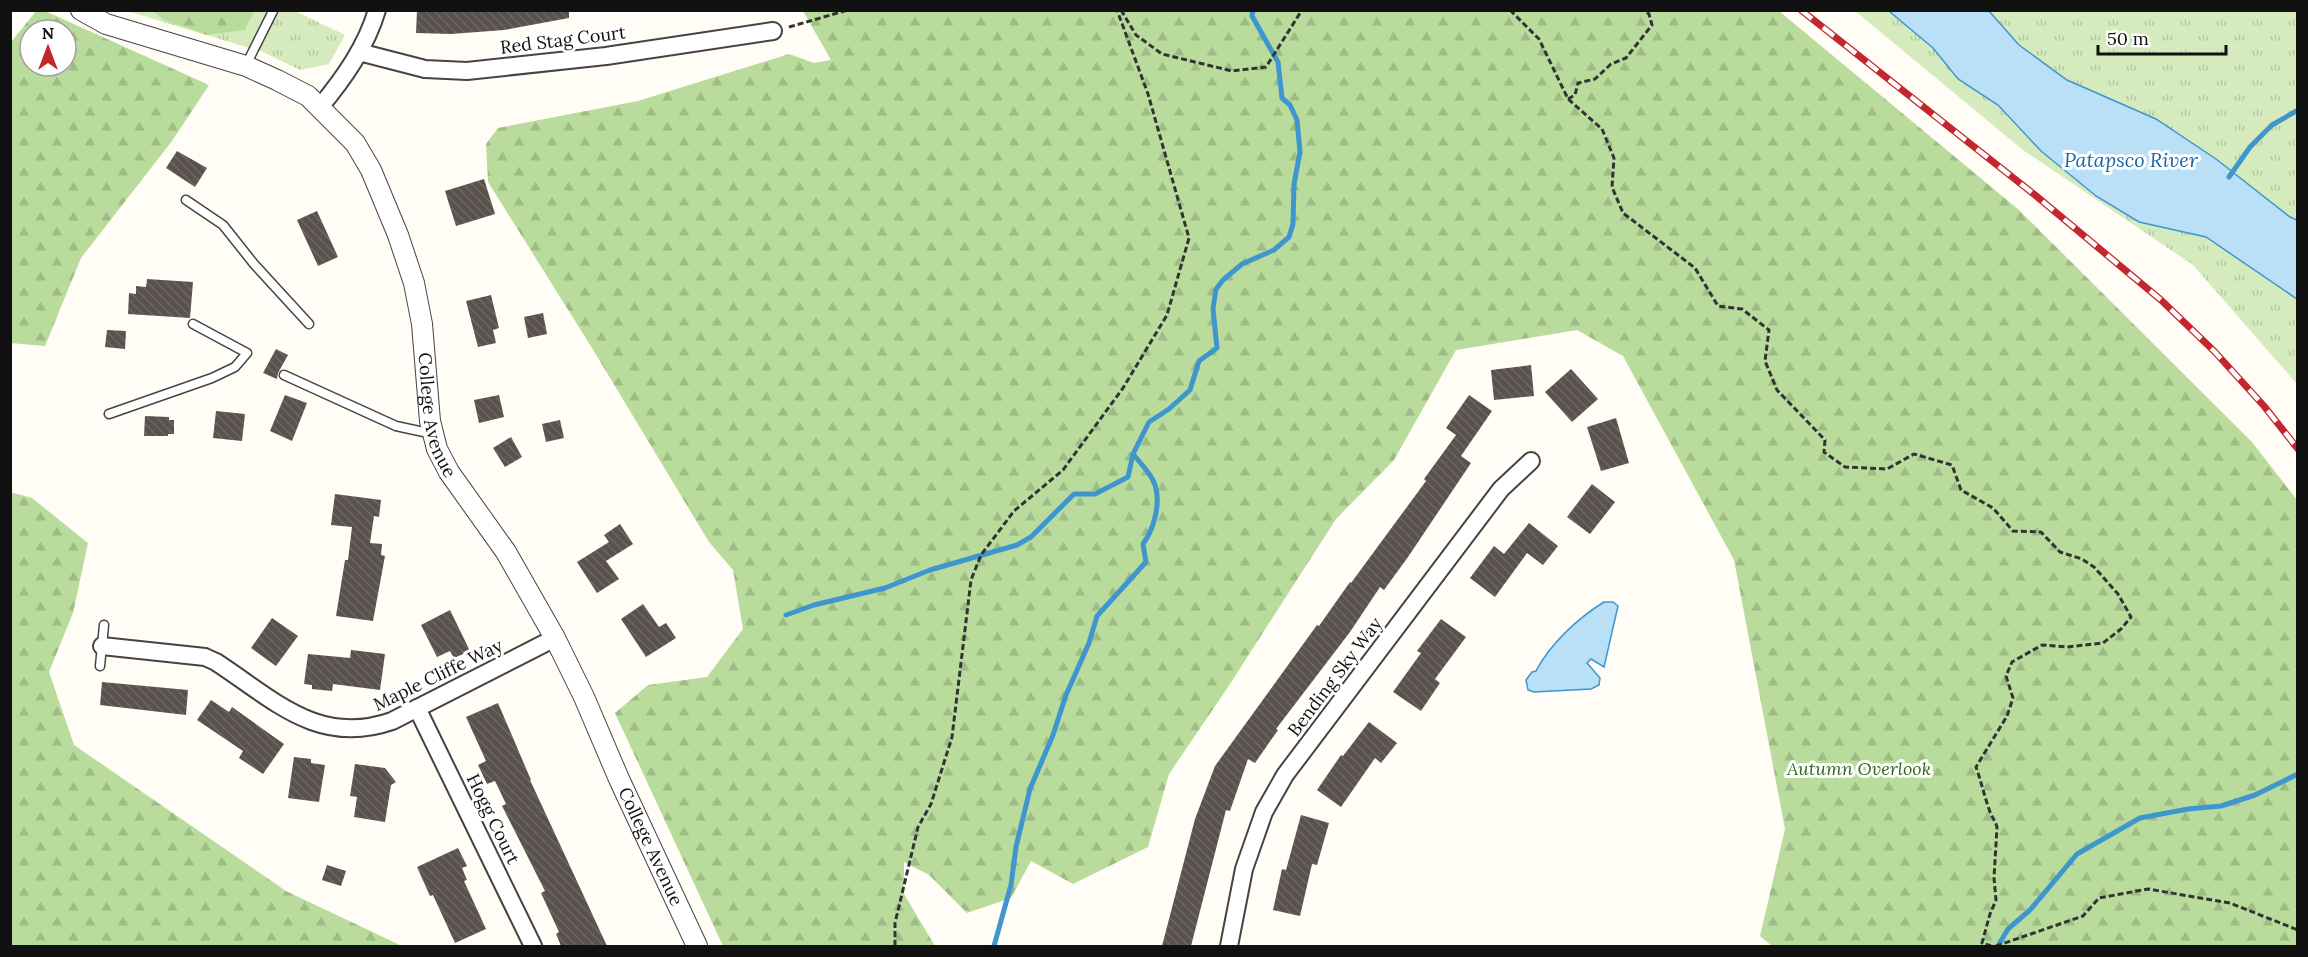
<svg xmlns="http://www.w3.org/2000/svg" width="2308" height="957" font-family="Lora,serif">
<defs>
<pattern id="grass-tufts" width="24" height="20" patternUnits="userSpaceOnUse" patternTransform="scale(1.5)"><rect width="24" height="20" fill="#d5ebbd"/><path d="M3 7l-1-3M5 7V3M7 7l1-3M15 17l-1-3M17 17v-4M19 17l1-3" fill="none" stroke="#b6c8a1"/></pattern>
<pattern id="forest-firs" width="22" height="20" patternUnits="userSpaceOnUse" patternTransform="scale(1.5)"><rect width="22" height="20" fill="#b9dc9c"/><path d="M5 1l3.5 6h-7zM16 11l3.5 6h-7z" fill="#9ebc85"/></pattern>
<pattern id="building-back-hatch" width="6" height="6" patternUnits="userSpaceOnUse" patternTransform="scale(1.5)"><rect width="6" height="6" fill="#5a524d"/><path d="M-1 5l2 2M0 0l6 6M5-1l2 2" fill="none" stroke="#6d6662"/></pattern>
</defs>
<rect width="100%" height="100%" fill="#fffdf5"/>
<g fill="url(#grass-tufts)">
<path d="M 127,11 L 295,11 L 345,35 L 329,64 L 300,70 L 263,52 Z"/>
<path d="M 1855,11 L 2297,11 L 2297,384 L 2193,265 L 2023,150 Z"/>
</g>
<g fill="url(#forest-firs)" fill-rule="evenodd">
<path d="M 37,10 L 45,11 L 209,85 L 172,141 L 81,258 L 45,346 L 10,343 L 11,42 ZM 30,30 L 66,30 L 66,66 L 30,66 Z"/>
<path d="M 153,11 L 254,11 L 245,30 L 207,35 L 164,20 Z"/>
<path d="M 803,11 L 1779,11 L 2019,210 L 2252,442 L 2297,500 L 2297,946 L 1772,946 L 1760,936 L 1785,829 L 1734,560 L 1623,356 L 1577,330 L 1456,350 L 1394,460 L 1336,519 L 1228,687 L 1169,774 L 1148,847 L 1073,884 L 1031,861 L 1011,898 L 967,913 L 929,875 L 904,862 L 904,894 L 935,946 L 723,946 L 615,713 L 648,685 L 707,677 L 743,629 L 733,570 L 709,542 L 592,348 L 488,182 L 486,144 L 498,128 L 638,101 L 789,54 L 814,63 L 831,60 Z"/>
<path d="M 10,492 L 32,498 L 88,543 L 73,613 L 49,672 L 74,745 L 286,891 L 402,946 L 11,946 Z"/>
</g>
<g fill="#b9e0f7" stroke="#3f96cf" stroke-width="1.5">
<path d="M 1889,11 L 1989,11 L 2019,45 L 2067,80 L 2156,119 L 2216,159 L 2290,217 L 2297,220 L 2297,299 L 2206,237 L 2139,222 L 2096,196 L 2041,151 L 1998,105 L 1958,79 L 1933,48 Z"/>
<path d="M 1604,602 L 1613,602 L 1618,606 L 1604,667 L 1591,659 L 1587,663 L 1600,678 L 1599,685 L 1591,689 L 1534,692 L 1528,690 L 1526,680 L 1532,672 L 1536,671 C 1550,644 1578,618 1604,602 Z"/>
</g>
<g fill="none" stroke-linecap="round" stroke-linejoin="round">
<g stroke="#3f96cf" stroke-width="5">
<path d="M 2229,177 L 2250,147 L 2272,125 L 2298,110"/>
<path d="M 786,615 L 814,605 L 885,588 L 930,570 L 1017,545 L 1031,537 L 1074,494 L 1095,494 L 1128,477 L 1133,454 L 1149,422 L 1169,409 L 1190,390 L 1199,361 L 1217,348 L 1213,309 L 1216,289 L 1223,280 L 1242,264 L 1274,250 L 1289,237 L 1293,224 L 1294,184 L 1300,152 L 1297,120 L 1290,105 L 1282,98 L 1278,62 L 1252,16 L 1253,10"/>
<path d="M 994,946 L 1011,885 L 1016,847 L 1030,789 L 1053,735 L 1066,695 L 1089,643 L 1097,616 L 1146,562 L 1143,544 C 1154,529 1161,503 1155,485 C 1152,474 1140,463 1133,454"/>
<path d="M 1998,946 L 2008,929 L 2030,910 L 2077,854 L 2140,818 L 2188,809 L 2221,806 L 2255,795 L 2298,774"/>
</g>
</g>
<g fill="url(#building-back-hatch)">
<path d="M 417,10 L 569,10 L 569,18 L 504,30 L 451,34 L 416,33 Z"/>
<path d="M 177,151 L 207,168 L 195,187 L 166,168 Z"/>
<path d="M 484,179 L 495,214 L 456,226 L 445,191 Z"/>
<path d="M 317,211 L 338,257 L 318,266 L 297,220 Z"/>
<path d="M 147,279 L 193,282 L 190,318 L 128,314 L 129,293 L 136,294 L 136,286 L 146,287 Z"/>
<path d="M 491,295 L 499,328 L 493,330 L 496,343 L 478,347 L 466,301 Z"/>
<path d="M 543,313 L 547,334 L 528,338 L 524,317 Z"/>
<path d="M 107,330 L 126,331 L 125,349 L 105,347 Z"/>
<path d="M 276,349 L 288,355 L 278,373 L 277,379 L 263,373 Z"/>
<path d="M 1531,365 L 1534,396 L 1494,400 L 1491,370 Z"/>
<path d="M 1571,369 L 1598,399 L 1572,422 L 1545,392 Z"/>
<path d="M 285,395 L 307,403 L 292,441 L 270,431 Z"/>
<path d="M 499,395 L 504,417 L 479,423 L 474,400 Z"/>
<path d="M 1469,395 L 1492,411 L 1461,456 L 1471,463 L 1408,557 L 1384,590 L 1380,587 L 1350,632 L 1276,729 L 1278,730 L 1255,763 L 1248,759 L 1230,811 L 1226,810 L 1191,946 L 1162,946 L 1195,819 L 1215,766 L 1317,625 L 1319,626 L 1350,582 L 1351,583 L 1426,481 L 1424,479 L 1456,435 L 1446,428 Z"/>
<path d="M 216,411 L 245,414 L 242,441 L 213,438 Z"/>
<path d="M 145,416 L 169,417 L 169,420 L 174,420 L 174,434 L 168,434 L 168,436 L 144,436 Z"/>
<path d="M 1616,418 L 1629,463 L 1601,471 L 1587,427 Z"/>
<path d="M 560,420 L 564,438 L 546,442 L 542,424 Z"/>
<path d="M 511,437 L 522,457 L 505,467 L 493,448 Z"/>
<path d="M 1592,484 L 1615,502 L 1590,534 L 1567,517 Z"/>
<path d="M 335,494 L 381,500 L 379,517 L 374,516 L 370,543 L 382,544 L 381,555 L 385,556 L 373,621 L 336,616 L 345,560 L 348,560 L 352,527 L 331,525 Z"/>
<path d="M 1529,523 L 1558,546 L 1543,565 L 1527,553 L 1495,597 L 1470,578 L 1494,546 L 1504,554 Z"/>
<path d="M 620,524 L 633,544 L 606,561 L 619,579 L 597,593 L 577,562 L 609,542 L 604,535 Z"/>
<path d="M 643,604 L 659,627 L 666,623 L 676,638 L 646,657 L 621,619 Z"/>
<path d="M 450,610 L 470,651 L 454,658 L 450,651 L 437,657 L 421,625 Z"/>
<path d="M 272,618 L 298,636 L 276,666 L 251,648 Z"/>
<path d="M 1441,619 L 1466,637 L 1435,679 L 1440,683 L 1421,711 L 1393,692 L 1421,653 L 1417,651 Z"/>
<path d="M 351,650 L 385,654 L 380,690 L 333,684 L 332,691 L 312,689 L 312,685 L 304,684 L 308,654 L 350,658 Z"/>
<path d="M 102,682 L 188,690 L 186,715 L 100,705 Z"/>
<path d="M 211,700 L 229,712 L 232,707 L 284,744 L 263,774 L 239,758 L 243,751 L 197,720 Z"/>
<path d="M 498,703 L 531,780 L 530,780 L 607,946 L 561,946 L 556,934 L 559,932 L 541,893 L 545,891 L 502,806 L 506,804 L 495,781 L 487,784 L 478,765 L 486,761 L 466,717 Z"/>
<path d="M 1369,722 L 1397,743 L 1381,763 L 1375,758 L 1341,807 L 1317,790 L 1341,755 L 1343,756 Z"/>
<path d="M 294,757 L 311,759 L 311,763 L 325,765 L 319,802 L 288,798 Z"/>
<path d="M 355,764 L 385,768 L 396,782 L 391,785 L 385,822 L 354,817 L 357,797 L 350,796 Z"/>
<path d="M 1301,815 L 1329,823 L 1317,865 L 1312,864 L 1300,916 L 1273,910 L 1282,869 L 1286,870 Z"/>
<path d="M 458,848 L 467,866 L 462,868 L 467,880 L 464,881 L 486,929 L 455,943 L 433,895 L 430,896 L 417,867 Z"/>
<path d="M 327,865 L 346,871 L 341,886 L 322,880 Z"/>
</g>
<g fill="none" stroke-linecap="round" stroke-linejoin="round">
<defs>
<g id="service">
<path d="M 246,65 L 273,11"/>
<path d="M 186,200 L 223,225 L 254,264 L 309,324"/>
<path d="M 284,375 L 396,426 L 433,434"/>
<path d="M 109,414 L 212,378 L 235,367 L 247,353 L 193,324"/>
<path d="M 100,666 L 104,625"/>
</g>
<g id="minor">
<path d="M 359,52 L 425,69 L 467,71 L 606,56 L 773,31"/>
<path d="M 320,107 C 344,78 366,47 377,10"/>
<path d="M 102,646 L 205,657 L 216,662 C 273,699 318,747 392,721 L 555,638"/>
<path d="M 417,708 L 533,946"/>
<path d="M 1229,946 L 1244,869 L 1264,812 L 1285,775 L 1501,489 L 1531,461"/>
</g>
<g id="tertiary">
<path id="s1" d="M 81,10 L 106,24 L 246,66 L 277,80 L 308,96 L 355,143 L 371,170 L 398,235 L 414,283 L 422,324 L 430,421 L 437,449 L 449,472 L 506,552 L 555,638 L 584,697 L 619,779 L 697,946"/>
</g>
</defs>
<use href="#service" stroke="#444" stroke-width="11"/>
<use href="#minor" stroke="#444" stroke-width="20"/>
<use href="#tertiary" stroke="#444" stroke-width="22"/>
<g stroke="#333" stroke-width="3" stroke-dasharray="6 3" stroke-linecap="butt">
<path d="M 1121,10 L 1136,35 L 1162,54 L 1232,71 L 1266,67 L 1302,10"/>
<path d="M 1510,10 L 1539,39 L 1568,99 L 1602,129 L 1614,158 L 1612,187 L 1623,213 L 1695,268 L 1718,306 L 1742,309 L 1769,330 L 1765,361 L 1777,390 L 1825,440 L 1824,452 L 1845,467 L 1887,469 L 1914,454 L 1952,465 L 1961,490 L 1993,508 L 2013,531 L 2041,532 L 2060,552 L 2082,559 L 2094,567 L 2118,594 L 2131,617 L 2121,629 L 2103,643 L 2067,647 L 2042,645 L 2012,662 L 2006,676 L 2013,698 L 2007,716 L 1976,767 C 1981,781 1984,795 1989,809 C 1991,816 1995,820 1997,827 L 1994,878 L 1996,900 L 1990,914 L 1982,943 L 1991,946"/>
<path d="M 789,27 L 848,10"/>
<path d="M 1568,99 L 1575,95 L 1578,83 L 1595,79 L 1611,64 L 1626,58 L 1652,25 L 1649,14 L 1644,10"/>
<path d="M 895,946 L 895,923 L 918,827 L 931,804 L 952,737 L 971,580 L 981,555 L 1014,511 L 1063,470 L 1123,388 L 1167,315 L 1189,238 L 1148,94 L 1117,10"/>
<path d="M 1996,946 L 2083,916 L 2099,898 L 2148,889 L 2230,903 L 2298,930"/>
</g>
<use href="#service" stroke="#fff" stroke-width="8"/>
<use href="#minor" stroke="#fff" stroke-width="16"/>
<use href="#tertiary" stroke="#fff" stroke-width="20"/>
<defs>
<path id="rail" d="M 1801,10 L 2035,195 L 2161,300 L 2214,351 L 2264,406 L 2298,449"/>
</defs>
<use href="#rail" stroke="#c4262e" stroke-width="7"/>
<use href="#rail" stroke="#fff" stroke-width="4.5" stroke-dasharray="14" stroke-linecap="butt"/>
</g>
<g text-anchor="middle" stroke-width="6" stroke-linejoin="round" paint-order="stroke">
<g font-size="18" fill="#111" stroke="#fff">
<text transform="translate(563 40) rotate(-7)" y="6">Red Stag Court</text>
<text dy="6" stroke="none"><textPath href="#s1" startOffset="597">College Avenue</textPath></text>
<text transform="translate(438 675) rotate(-26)" y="6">Maple Cliffe Way</text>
<text transform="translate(1335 677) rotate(-53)" y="6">Bending Sky Way</text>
<text transform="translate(493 819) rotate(64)" y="6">Hogg Court</text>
<text dy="6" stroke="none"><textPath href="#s1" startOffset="1083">College Avenue</textPath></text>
</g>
<g font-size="18" font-style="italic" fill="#2f6b1f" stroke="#fff">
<text x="1859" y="775">Autumn Overlook</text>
</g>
<g font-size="20" font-style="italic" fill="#1768a6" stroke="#fff">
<text x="2131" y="167">Patapsco River</text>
</g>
</g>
<rect width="2308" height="957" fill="none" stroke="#111111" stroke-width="24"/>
<g transform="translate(48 48)"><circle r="28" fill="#ffffff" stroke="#a0a0a0" stroke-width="1.5"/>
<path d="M0-4.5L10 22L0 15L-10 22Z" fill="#c4262e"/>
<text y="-9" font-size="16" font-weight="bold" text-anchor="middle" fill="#111111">N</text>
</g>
<path d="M2098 45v9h128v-9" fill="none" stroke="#111111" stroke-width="3"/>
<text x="2107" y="45" font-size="18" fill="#111111" stroke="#ffffff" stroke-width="4.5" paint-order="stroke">50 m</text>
</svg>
